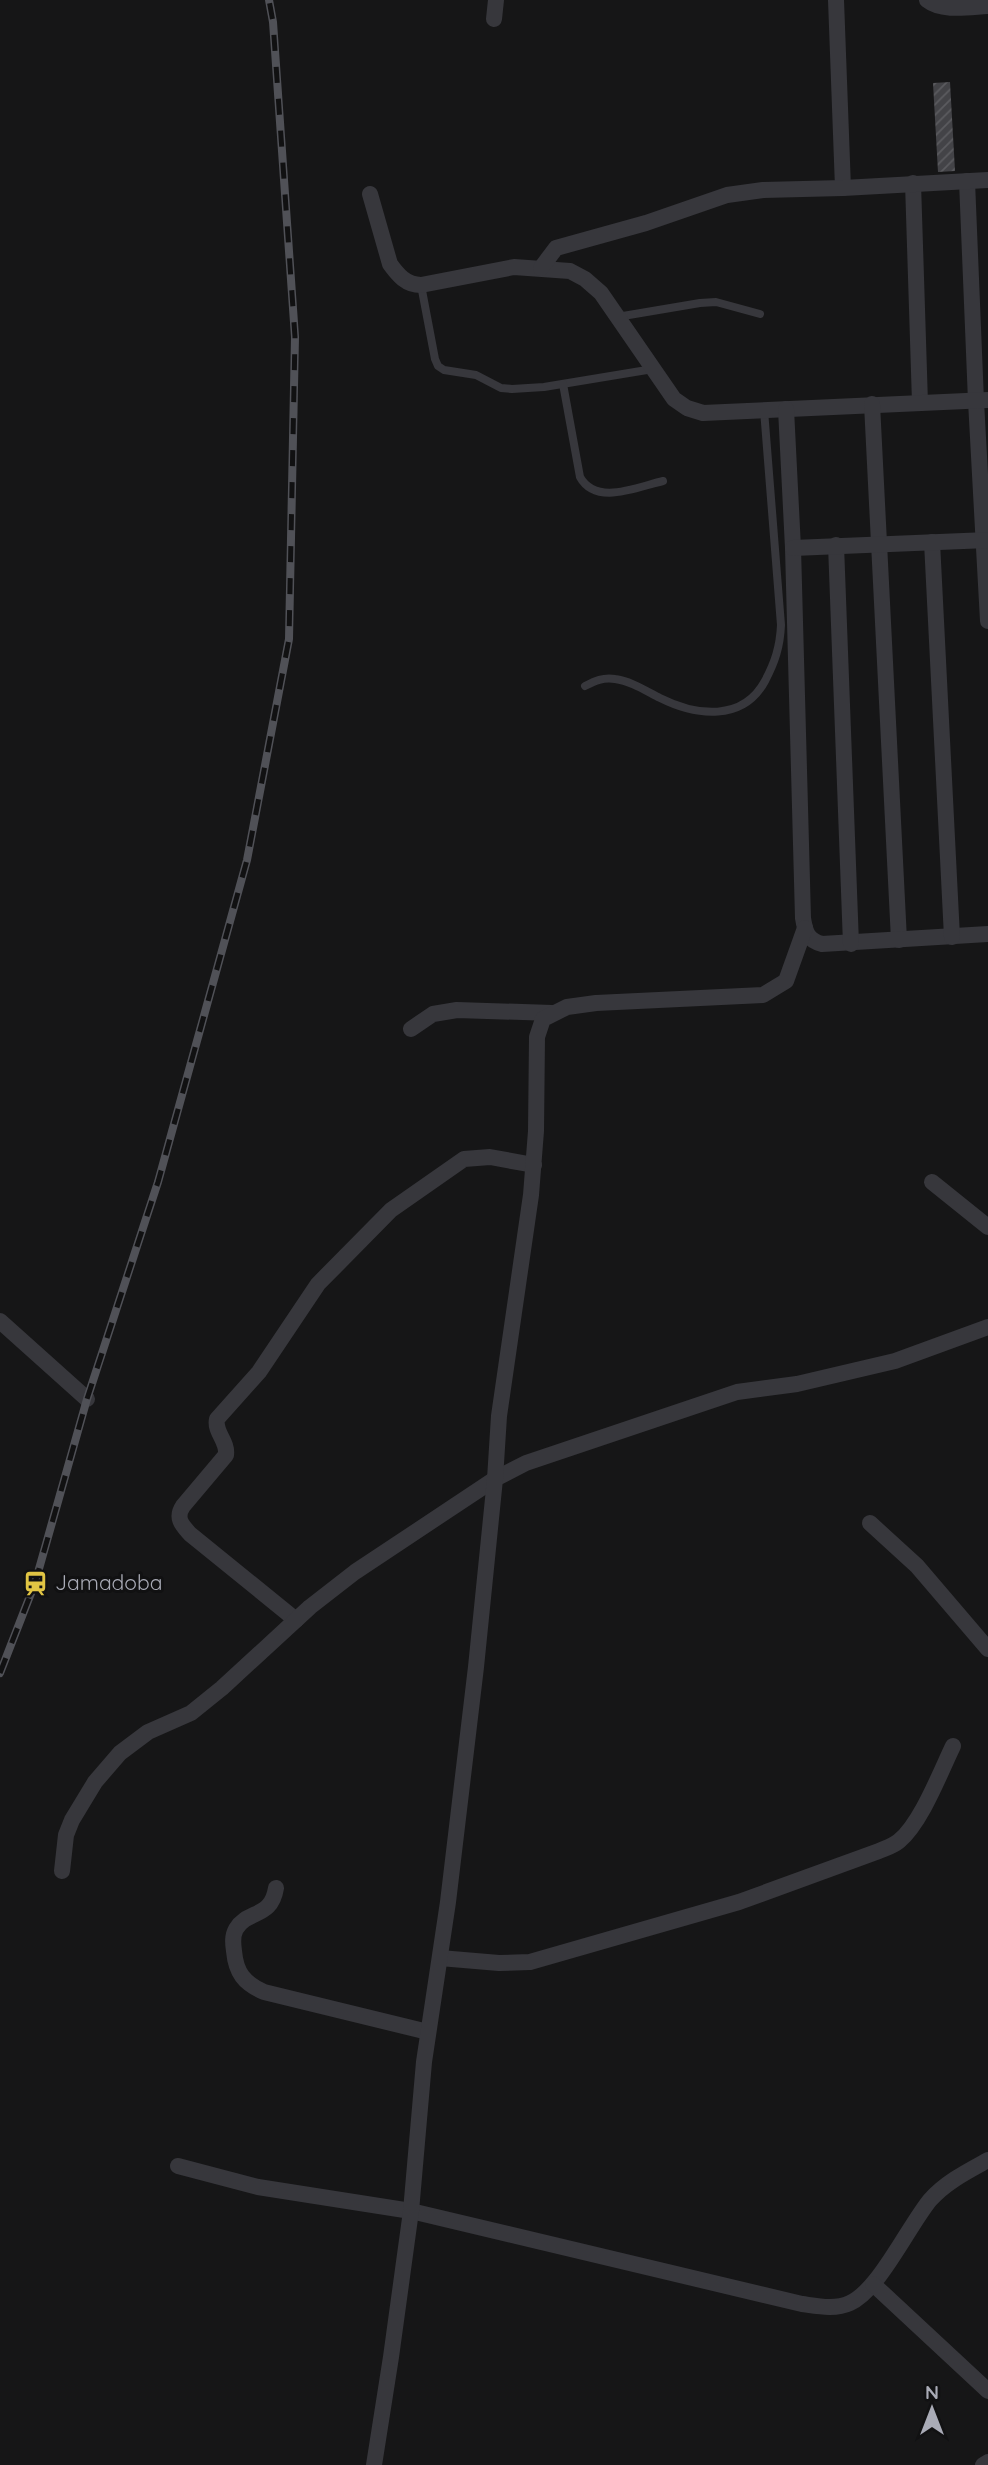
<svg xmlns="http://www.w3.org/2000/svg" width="988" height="2465" font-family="Quicksand,sans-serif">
<defs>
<pattern id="building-hatch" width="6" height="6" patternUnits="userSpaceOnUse" patternTransform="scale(1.75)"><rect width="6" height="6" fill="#434347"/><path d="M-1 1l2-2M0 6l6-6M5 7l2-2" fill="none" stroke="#5b5b5f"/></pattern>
</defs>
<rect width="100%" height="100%" fill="#161617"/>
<path fill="url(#building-hatch)" d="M 950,82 L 955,171 L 938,172 L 933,83 Z"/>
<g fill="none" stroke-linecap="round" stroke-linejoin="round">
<g stroke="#37373c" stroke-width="8">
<path d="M 421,285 L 435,359 L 438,366 L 444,370 L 476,375 L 501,388 L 512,389 L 544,387 L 653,369"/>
<path d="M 617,317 L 700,303 L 716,302 L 760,314"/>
<path d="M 563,384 L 580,477 C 596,506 637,487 663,481"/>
<path d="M 585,686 C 595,681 603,677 615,679 C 631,681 646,691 660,698 C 696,716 743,722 765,681 C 775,662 780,647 781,625 L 764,410"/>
</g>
<g stroke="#37373c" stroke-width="16">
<path d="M 836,0 L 843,188"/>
<path d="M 927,0 C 942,12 969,7 988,6"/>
<path d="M 494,19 L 496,0"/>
<path d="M 967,181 L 976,401 L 988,621"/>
<path d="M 913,183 L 920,403"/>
<path d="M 370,194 L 390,264 C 398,275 406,285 421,285 L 514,267 L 570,271 L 585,279 L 601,293 L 674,399 L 687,408 L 703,413 L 988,400"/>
<path d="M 541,268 L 556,248 L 646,223 L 727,195 L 763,190 L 843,188 L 988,180"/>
<path d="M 872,404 L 899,940"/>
<path d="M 786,409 L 793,548 L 803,918 C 805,931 807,940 822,944 L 988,934"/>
<path d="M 932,542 L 952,937"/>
<path d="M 836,545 L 851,944"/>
<path d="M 793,548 L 988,540"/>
<path d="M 411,1029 L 433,1014 L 457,1010 L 552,1013"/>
<path d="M 932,1182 L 988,1227"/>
<path d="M 0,1321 L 87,1399"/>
<path d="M 870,1523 L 917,1566 L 988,1649"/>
<path d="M 296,1620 L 190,1534 C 182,1525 175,1518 183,1506 L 226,1455 C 228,1441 214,1432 217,1419 L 259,1372 L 318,1284 L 391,1210 L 464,1159 L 490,1157 L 534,1165"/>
<path d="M 62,1871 L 66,1835 L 72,1820 L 95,1782 L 120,1753 L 148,1732 L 191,1713 L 222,1688 L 310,1607 L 355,1572 L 495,1479 L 526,1463 L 737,1392 L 797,1384 L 895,1361 L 988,1327"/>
<path d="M 276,1888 C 271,1919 248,1909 236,1929 C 232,1936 233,1944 234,1951 C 236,1973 244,1983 264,1992 L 428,2032"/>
<path d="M 440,1958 L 499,1963 L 530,1962 L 739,1902 L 879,1851 C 886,1848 893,1846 899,1841 C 921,1823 940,1773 953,1746"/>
<path d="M 178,2166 L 258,2187 L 411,2211 L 802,2304 C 817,2306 835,2310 850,2303 C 879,2290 908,2227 930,2200 C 946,2182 968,2171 988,2160"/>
<path d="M 873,2284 L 988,2391"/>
<path d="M 374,2465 L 391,2357 L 411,2211 L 424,2062 L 448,1902 L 476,1667 L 495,1479 L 499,1416 L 531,1195 L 536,1131 L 537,1037 L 543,1019 L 567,1007 L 596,1003 L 763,995 L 786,981 L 805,928"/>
<path d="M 983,2465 L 988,2462"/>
</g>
<defs>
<path id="rail" d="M 0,1673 L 35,1583 L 87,1399 L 158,1182 L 247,860 L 289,639 L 295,337 L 273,22 L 269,0"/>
</defs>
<use href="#rail" stroke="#505157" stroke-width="8"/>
<use href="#rail" stroke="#111112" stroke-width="5" stroke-dasharray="16" stroke-linecap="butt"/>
</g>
<defs>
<symbol id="station-bare" viewBox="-9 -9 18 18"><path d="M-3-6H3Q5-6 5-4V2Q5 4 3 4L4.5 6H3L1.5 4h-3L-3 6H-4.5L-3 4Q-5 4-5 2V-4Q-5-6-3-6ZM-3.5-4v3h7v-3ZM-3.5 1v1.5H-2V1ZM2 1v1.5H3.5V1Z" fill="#e1c544" stroke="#111112" stroke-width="2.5" paint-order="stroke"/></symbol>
</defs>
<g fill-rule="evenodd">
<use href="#station-bare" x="18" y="1566" width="35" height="35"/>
</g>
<g text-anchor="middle" stroke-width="6" stroke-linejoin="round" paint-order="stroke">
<g font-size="21" fill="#a9abb6" stroke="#111112" text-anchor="start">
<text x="55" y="1590">Jamadoba</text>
</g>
</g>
<g transform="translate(932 2409)" stroke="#111112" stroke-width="5" paint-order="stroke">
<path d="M0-5L12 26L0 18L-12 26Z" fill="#a9abb6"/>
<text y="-10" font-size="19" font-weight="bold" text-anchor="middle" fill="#a9abb6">N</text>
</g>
</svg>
